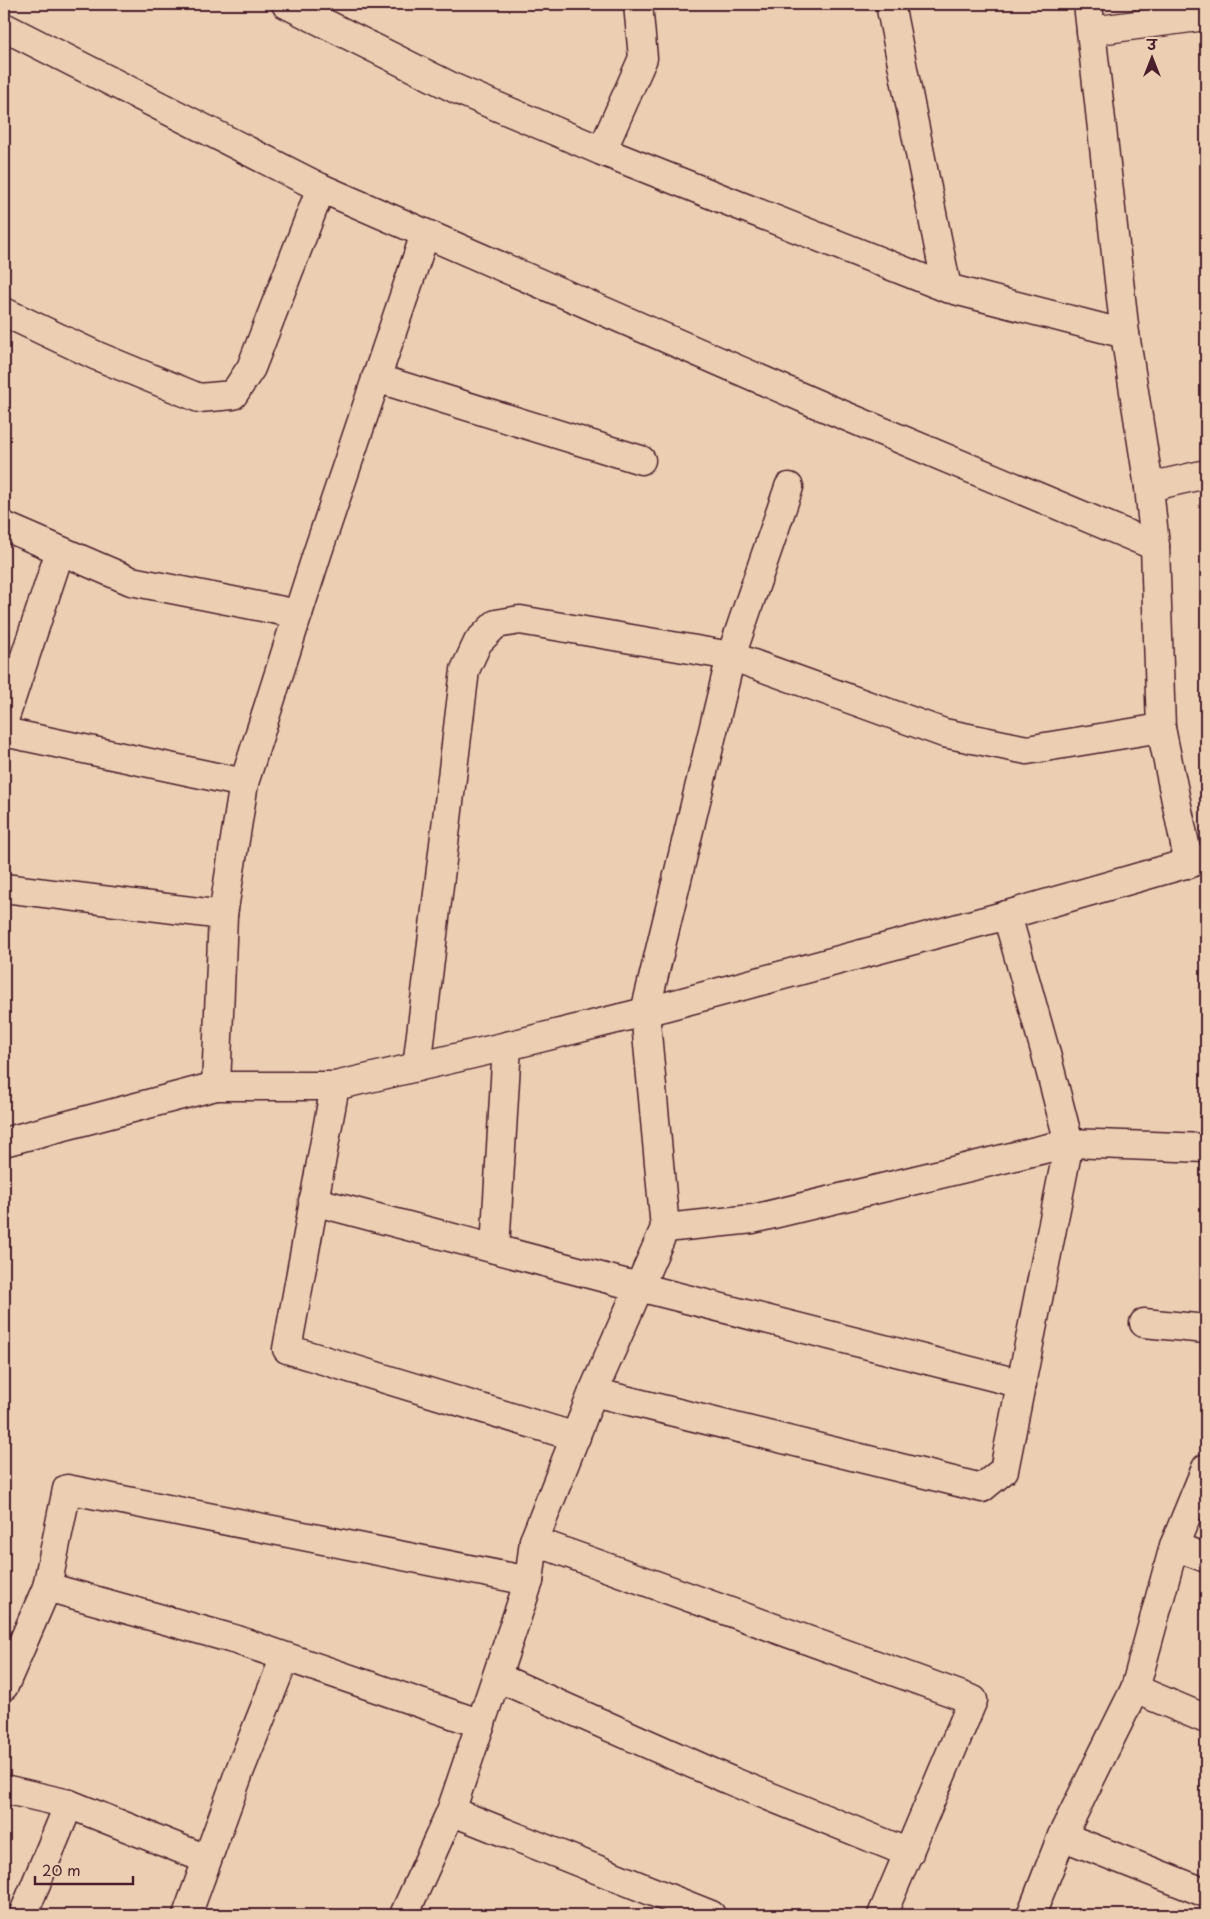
<svg xmlns="http://www.w3.org/2000/svg" width="1210" height="1919" font-family="'Playpen Sans','Playpen Sans Deva',sans-serif">
<rect width="100%" height="100%" fill="#eccfb3"/>
<filter id="ink" filterUnits="userSpaceOnUse"><feTurbulence type="fractalNoise" baseFrequency=".02" numOctaves="2"/><feDisplacementMap in="SourceGraphic" scale="10" xChannelSelector="R" yChannelSelector="G"/><feConvolveMatrix kernelMatrix="1 2 1 2 8 2 1 2 1" color-interpolation-filters="sRGB"/></filter>
<g filter="url(#ink)">
<g fill="none" stroke-linecap="round" stroke-linejoin="round">
<defs>
<g id="minor">
<path d="M 286,4 L 456,89 L 602,151 L 947,288 L 1125,334"/>
<path d="M 890,4 L 947,288"/>
<path d="M 1088,4 L 1125,334 L 1149,487 L 1155,546 L 1161,728 L 1189,864"/>
<path d="M 4,27 L 321,188 L 817,404 L 1155,546"/>
<path d="M 1091,31 L 1206,16"/>
<path d="M 602,151 L 643,58 L 638,4"/>
<path d="M 4,312 L 97,356 L 199,398 L 233,395 L 251,368 L 321,188"/>
<path d="M 376,378 L 641,460"/>
<path d="M 1149,487 L 1206,474"/>
<path d="M 4,526 L 131,581 L 298,614"/>
<path d="M 4,720 L 60,551"/>
<path d="M 4,732 L 244,783"/>
<path d="M 4,888 L 223,915"/>
<path d="M 417,1067 L 465,670 L 478,642 L 496,624 L 520,620 L 731,656 L 944,733 L 1027,750 L 1161,728"/>
<path d="M 216,1086 L 223,915 L 244,783 L 318,551 L 425,234"/>
<path d="M 335,1086 L 287,1349 L 576,1437"/>
<path d="M 4,1142 L 216,1086 L 335,1086 L 507,1046 L 645,1012 L 1007,915 L 1206,858"/>
<path d="M 313,1201 L 639,1287 L 1022,1384"/>
<path d="M 665,1228 L 753,1219 L 1069,1143 L 1206,1148"/>
<path d="M 495,1249 L 507,1046"/>
<path d="M 1144,1323 L 1206,1329"/>
<path d="M 593,1392 L 982,1488 L 1004,1470 L 1069,1143 L 1046,1054 L 1007,915"/>
<path d="M 534,1541 L 973,1700 L 882,1915"/>
<path d="M 1174,1546 L 1206,1468"/>
<path d="M 47,1587 L 237,1640 L 481,1724"/>
<path d="M 497,1677 L 729,1780 L 909,1853"/>
<path d="M 4,1686 L 47,1587 L 67,1489 L 529,1581"/>
<path d="M 1135,1689 L 1206,1719"/>
<path d="M 4,1789 L 69,1804 L 206,1859"/>
<path d="M 451,1811 L 711,1915"/>
<path d="M 1062,1836 L 1206,1893"/>
<path d="M 23,1915 L 69,1804"/>
<path d="M 187,1915 L 240,1770 L 285,1657"/>
<path d="M 404,1915 L 451,1811 L 529,1581 L 534,1541 L 593,1392 L 665,1228 L 645,1012 L 731,656 L 789,487"/>
<path d="M 1031,1915 L 1062,1836 L 1135,1689 L 1174,1546 L 1206,1558"/>
</g>
</defs>
<use href="#minor" stroke="#4a1f2b" stroke-width="31"/>
<use href="#minor" stroke="#eccfb3" stroke-width="28"/>
</g>
</g>
<rect width="1210" height="1919" fill="none" stroke="#eccfb3" stroke-width="20"/>
<rect x="10" y="10" width="1190" height="1899" fill="none" stroke="#4a1f2b" stroke-width="2" filter="url(#ink)"/>
<g transform="translate(1152 58)" stroke="#eccfb3" stroke-width="4" paint-order="stroke">
<path d="M0-4L9 19L0 12L-9 19Z" fill="#4a1f2b"/>
<text y="-8" font-size="14" font-weight="bold" text-anchor="middle" fill="#4a1f2b">उ</text>
</g>
<path d="M35 1876v8h98v-8" fill="none" stroke="#4a1f2b" stroke-width="2.5"/>
<text x="42" y="1876" font-size="15" fill="#4a1f2b" stroke="#eccfb3" stroke-width="4" paint-order="stroke">20 m</text>
</svg>
